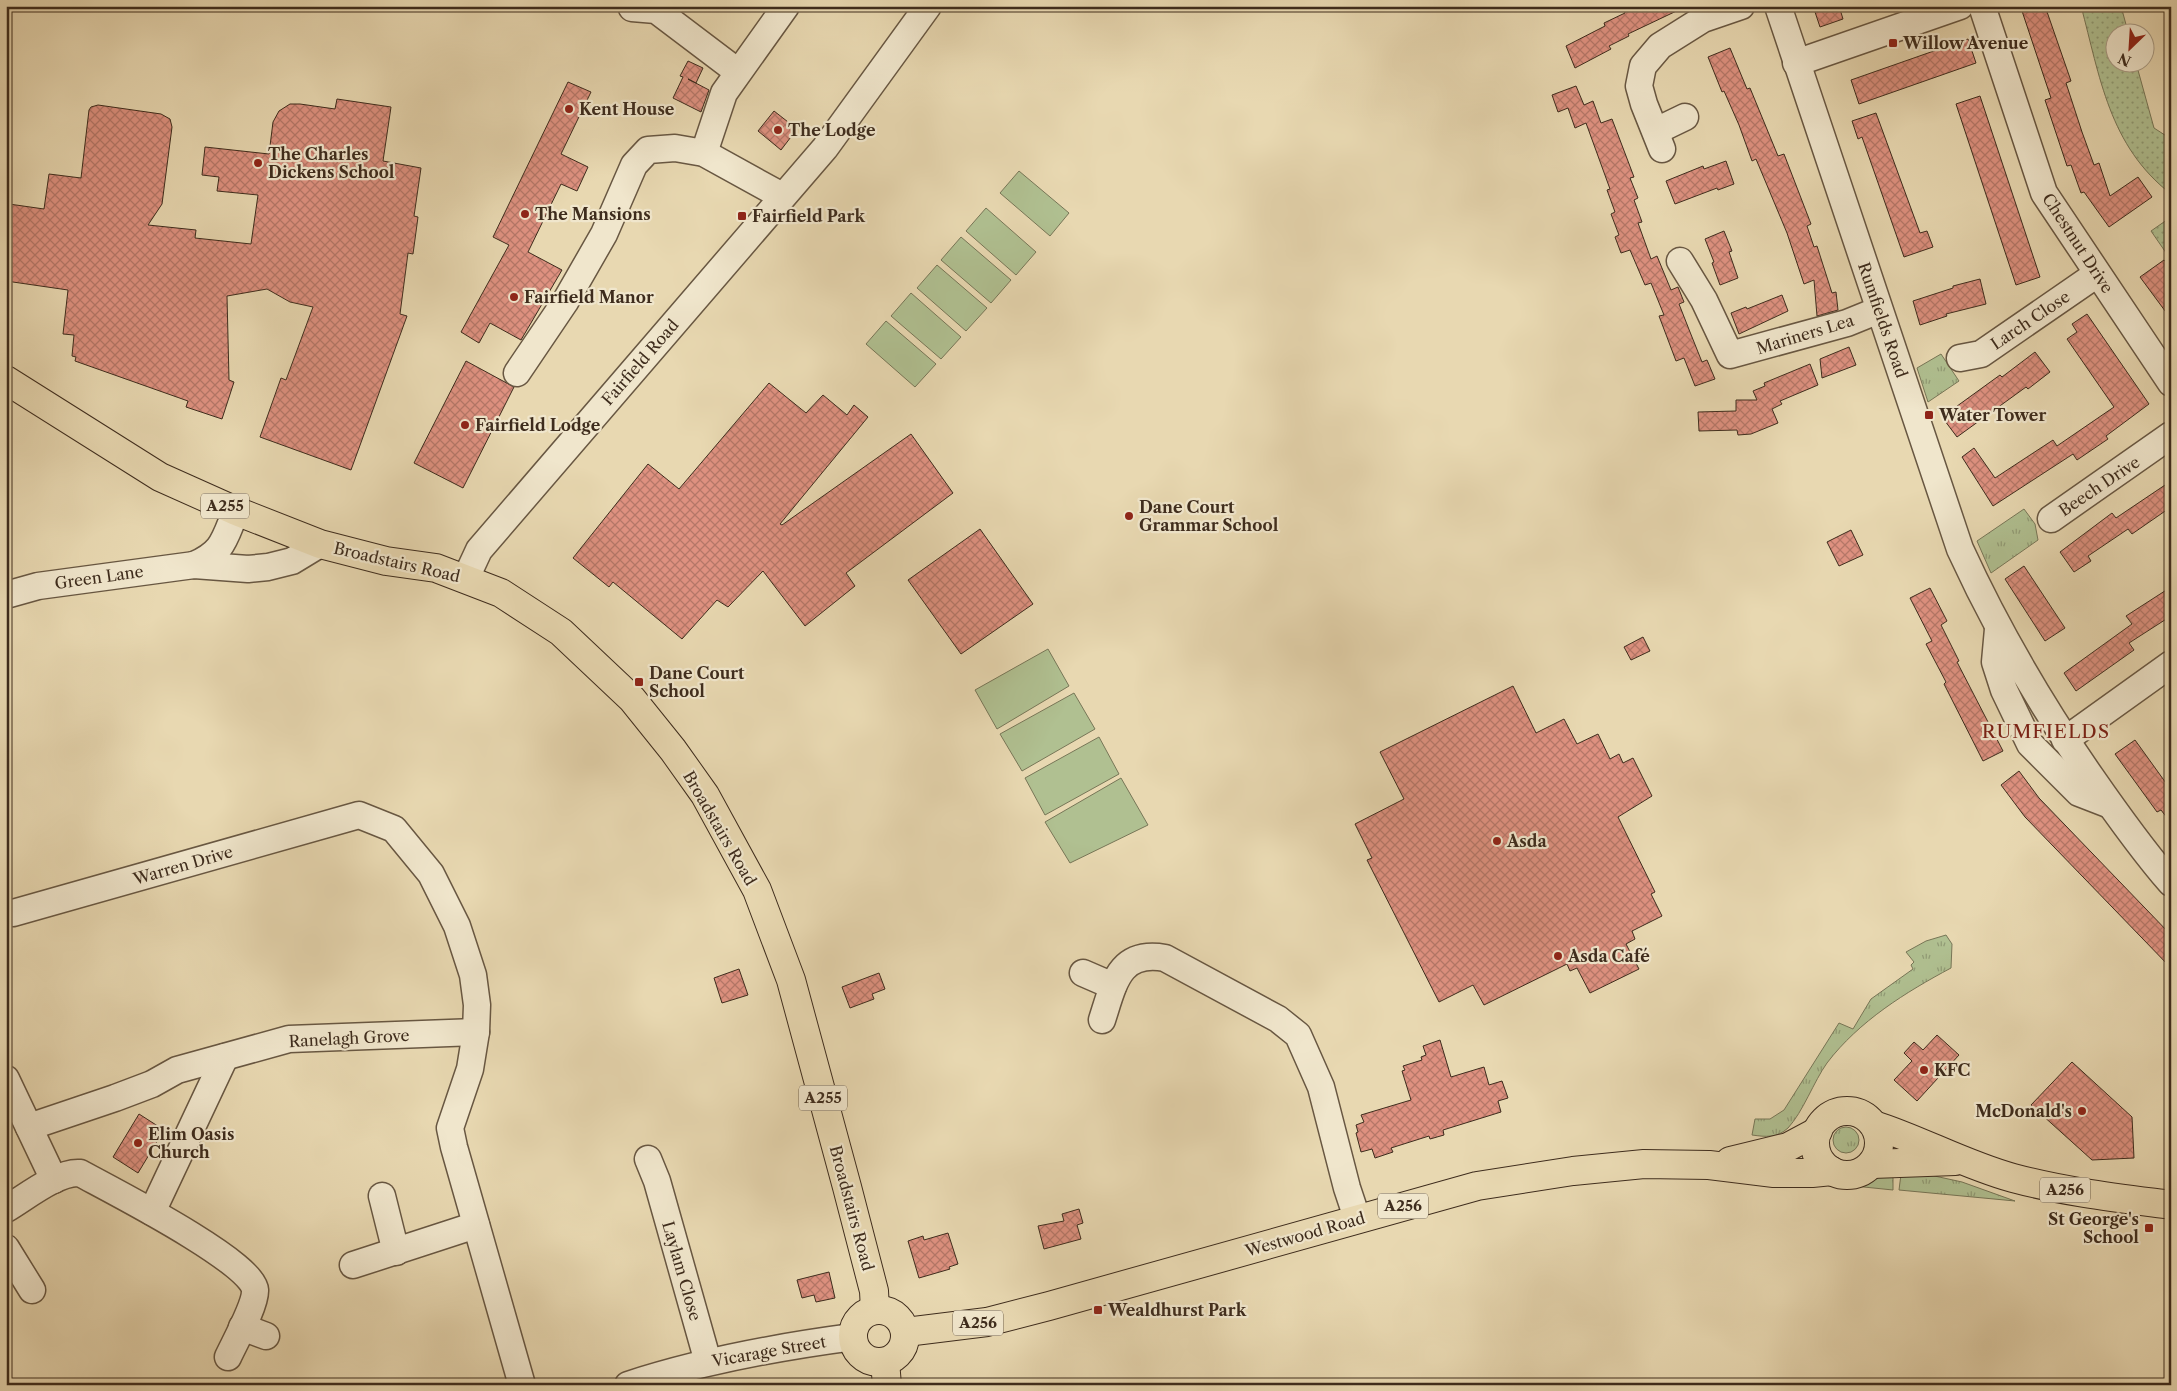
<svg xmlns="http://www.w3.org/2000/svg" width="2177" height="1391" font-family="'Libre Caslon Text',serif">
<defs>
<pattern id="grass-tufts" width="24" height="20" patternUnits="userSpaceOnUse" patternTransform="scale(1.25)"><rect width="24" height="20" fill="#b0c091"/><path d="M3 7l-1-3M5 7V3M7 7l1-3M15 17l-1-3M17 17v-4M19 17l1-3" fill="none" stroke="#919c76"/></pattern>
<pattern id="park-dots" width="8" height="8" patternUnits="userSpaceOnUse" patternTransform="scale(1.25)"><rect width="8" height="8" fill="#b0c091"/><path d="M2 2h.1M6 6h.1" fill="none" stroke="#919c76" stroke-width="1.8" stroke-linecap="round"/></pattern>
<pattern id="building-cross-hatch" width="8" height="8" patternUnits="userSpaceOnUse" patternTransform="scale(1.25)"><rect width="8" height="8" fill="#de9180"/><path d="M0 0l8 8M0 8l8-8" fill="none" stroke="#b57768"/></pattern>
</defs>
<rect width="100%" height="100%" fill="#e8d8b1"/>
<filter id="stains"><feTurbulence type="fractalNoise" baseFrequency=".004" numOctaves="4"/><feColorMatrix values="0 0 0 0 .2 0 0 0 0 .09 0 0 0 0 .02 0 0 0 .5 -.17"/></filter>
<radialGradient id="worn" r=".72"><stop offset=".6" stop-color="#630" stop-opacity="0"/><stop offset="1" stop-color="#630" stop-opacity=".3"/></radialGradient>
<g fill="url(#grass-tufts)" stroke="#777657">
<path d="M 1941,354 L 1959,381 L 1928,402 L 1917,368 Z"/>
<path d="M 2024,509 L 2035,524 L 2038,540 L 1991,573 L 1977,541 Z"/>
<path d="M 1946,935 L 1952,944 L 1951,968 C 1906,992 1859,1021 1827,1063 C 1814,1081 1803,1112 1788,1128 C 1777,1138 1766,1137 1752,1135 L 1755,1119 L 1770,1119 L 1784,1110 L 1839,1023 L 1853,1029 L 1871,999 L 1913,969 L 1911,965 L 1914,962 L 1906,952 L 1926,941 Z"/>
<circle cx="1846" cy="1140" r="13"/>
<path d="M 1888,1171 L 1893,1174 L 1893,1190 L 1854,1186 Z"/>
<path d="M 1921,1173 L 1962,1182 L 2015,1201 L 1899,1190 L 1901,1174 Z"/>
</g>
<g fill="url(#park-dots)" stroke="#777657">
<path d="M 2081,6 L 2121,6 L 2128,32 L 2114,32 L 2114,62 L 2136,63 L 2154,128 L 2171,139 L 2171,194 C 2109,146 2100,77 2081,6 Z"/>
<path d="M 2171,217 L 2171,260 L 2151,231 Z"/>
</g>
<g fill="#b0c091" stroke="#777657">
<path d="M 1019,171 L 1069,213 L 1050,236 L 1000,193 Z"/>
<path d="M 986,208 L 1036,252 L 1016,275 L 966,231 Z"/>
<path d="M 961,237 L 1011,280 L 991,303 L 941,260 Z"/>
<path d="M 937,265 L 987,308 L 966,331 L 917,288 Z"/>
<path d="M 911,293 L 961,337 L 941,359 L 891,316 Z"/>
<path d="M 886,321 L 936,364 L 915,387 L 866,344 Z"/>
<path d="M 1048,649 L 1069,686 L 997,729 L 975,690 Z"/>
<path d="M 1074,693 L 1095,729 L 1022,771 L 1000,734 Z"/>
<path d="M 1099,737 L 1119,774 L 1045,815 L 1025,778 Z"/>
<path d="M 1121,778 L 1148,825 L 1070,863 L 1045,822 Z"/>
</g>
<g fill="url(#building-cross-hatch)" stroke="#3e2c1d">
<path d="M 1633,6 L 1687,6 L 1628,34 L 1629,36 L 1609,46 L 1611,49 L 1575,68 L 1566,46 L 1605,26 L 1604,23 L 1625,13 L 1624,10 Z"/>
<path d="M 1813,6 L 1839,6 L 1843,19 L 1820,27 Z"/>
<path d="M 2036,6 L 2045,6 L 2071,81 L 2066,83 L 2082,132 L 2094,165 L 2099,163 L 2110,196 L 2138,177 L 2152,197 L 2109,227 L 2084,192 L 2081,193 L 2071,165 L 2067,166 L 2045,100 L 2051,98 L 2022,11 Z"/>
<path d="M 1968,39 L 1976,63 L 1859,104 L 1851,80 Z"/>
<path d="M 1730,48 L 1747,89 L 1750,88 L 1778,156 L 1784,154 L 1811,224 L 1807,226 L 1814,247 L 1817,246 L 1832,293 L 1836,292 L 1838,310 L 1817,316 L 1814,280 L 1804,284 L 1787,233 L 1756,159 L 1752,161 L 1739,125 L 1724,91 L 1722,92 L 1708,57 Z"/>
<path d="M 688,61 L 703,68 L 696,83 L 688,79 L 709,90 L 701,112 L 673,98 L 683,77 L 680,76 Z"/>
<path d="M 568,82 L 591,92 L 561,154 L 588,167 L 577,191 L 561,184 L 528,252 L 562,270 L 521,340 L 490,323 L 479,343 L 461,332 L 509,245 L 493,237 Z"/>
<path d="M 1576,86 L 1584,105 L 1593,101 L 1601,123 L 1612,119 L 1634,177 L 1630,178 L 1638,198 L 1634,200 L 1642,222 L 1638,223 L 1651,259 L 1657,256 L 1671,290 L 1678,287 L 1684,302 L 1679,304 L 1690,332 L 1702,362 L 1707,360 L 1715,379 L 1695,386 L 1684,358 L 1676,361 L 1659,316 L 1664,315 L 1651,283 L 1645,285 L 1630,250 L 1621,253 L 1615,237 L 1619,235 L 1611,214 L 1615,212 L 1607,190 L 1610,189 L 1586,123 L 1575,128 L 1568,108 L 1558,112 L 1552,95 Z"/>
<path d="M 1980,96 L 2040,277 L 2016,285 L 1956,104 Z"/>
<path d="M 337,99 L 391,107 L 383,161 L 421,168 L 414,216 L 418,217 L 413,254 L 408,253 L 400,314 L 407,316 L 351,470 L 260,437 L 281,378 L 286,380 L 313,307 L 290,302 L 267,289 L 227,296 L 229,380 L 234,382 L 222,419 L 186,407 L 188,401 L 75,361 L 76,357 L 72,356 L 74,335 L 63,334 L 68,290 L 6,281 L 6,226 L 9,204 L 44,209 L 49,174 L 81,178 L 89,110 L 91,107 L 98,105 L 161,114 L 170,119 L 172,127 L 162,204 L 148,225 L 196,230 L 195,238 L 251,244 L 258,195 L 217,191 L 219,177 L 202,175 L 205,147 L 269,154 L 273,122 L 279,111 L 290,104 L 300,104 L 335,109 Z"/>
<path d="M 774,111 L 797,129 L 781,150 L 758,131 Z"/>
<path d="M 1876,113 L 1920,233 L 1927,231 L 1933,247 L 1904,257 L 1862,137 L 1858,139 L 1852,121 Z"/>
<path d="M 1726,161 L 1734,184 L 1718,190 L 1717,188 L 1675,204 L 1666,181 L 1703,166 L 1704,169 Z"/>
<path d="M 1724,231 L 1732,251 L 1729,252 L 1738,278 L 1720,285 L 1712,263 L 1714,262 L 1705,239 Z"/>
<path d="M 2164,260 L 2171,268 L 2171,319 L 2140,277 Z"/>
<path d="M 1980,279 L 1986,304 L 1946,314 L 1947,316 L 1920,325 L 1913,301 L 1953,288 L 1953,286 Z"/>
<path d="M 1782,295 L 1788,311 L 1739,334 L 1731,313 L 1746,307 L 1747,309 Z"/>
<path d="M 2087,314 L 2149,404 L 2106,436 L 2108,439 L 2077,460 L 2073,454 L 1993,506 L 1962,457 L 1974,448 L 1995,478 L 2053,440 L 2057,446 L 2114,407 L 2067,339 L 2077,332 L 2072,324 Z"/>
<path d="M 1849,347 L 1856,365 L 1822,378 L 1820,359 Z"/>
<path d="M 2035,352 L 2050,372 L 2028,389 L 2026,387 L 1957,437 L 1942,417 L 2000,375 L 2002,377 Z"/>
<path d="M 466,361 L 514,387 L 463,488 L 414,463 Z"/>
<path d="M 1810,364 L 1818,385 L 1780,401 L 1782,404 L 1772,409 L 1778,423 L 1751,434 L 1738,435 L 1737,430 L 1699,431 L 1698,412 L 1736,411 L 1736,400 L 1757,400 L 1753,391 L 1765,386 L 1764,383 Z"/>
<path d="M 769,383 L 806,413 L 823,395 L 847,415 L 854,405 L 868,417 L 780,524 L 782,525 L 911,434 L 953,493 L 846,573 L 855,586 L 805,626 L 763,571 L 728,607 L 717,600 L 682,639 L 613,582 L 609,587 L 573,558 L 648,464 L 679,489 Z"/>
<path d="M 2171,481 L 2171,507 L 2132,534 L 2128,529 L 2088,556 L 2091,561 L 2074,572 L 2060,552 L 2112,513 L 2116,518 Z"/>
<path d="M 980,529 L 1033,604 L 961,654 L 908,580 Z"/>
<path d="M 1851,530 L 1863,555 L 1839,566 L 1827,542 Z"/>
<path d="M 2024,566 L 2065,628 L 2045,641 L 2005,579 Z"/>
<path d="M 2171,587 L 2171,616 L 2129,643 L 2134,650 L 2076,691 L 2064,673 L 2132,624 L 2126,616 Z"/>
<path d="M 1930,588 L 1947,621 L 1941,625 L 1959,661 L 1957,662 L 2003,751 L 1983,761 L 1944,684 L 1946,682 L 1926,644 L 1932,641 L 1910,598 Z"/>
<path d="M 1643,637 L 1650,651 L 1631,660 L 1624,647 Z"/>
<path d="M 1513,686 L 1536,733 L 1564,719 L 1577,744 L 1598,734 L 1610,759 L 1619,754 L 1623,763 L 1633,758 L 1652,796 L 1618,817 L 1655,892 L 1651,894 L 1662,916 L 1632,931 L 1635,939 L 1626,944 L 1639,969 L 1590,993 L 1577,968 L 1570,971 L 1567,964 L 1484,1005 L 1473,985 L 1439,1002 L 1367,860 L 1372,858 L 1355,824 L 1404,799 L 1380,752 Z"/>
<path d="M 2135,740 L 2171,790 L 2171,823 L 2161,810 L 2157,812 L 2115,754 Z"/>
<path d="M 2019,771 L 2039,798 L 2171,935 L 2171,968 L 2025,817 L 2001,785 Z"/>
<path d="M 739,969 L 748,995 L 722,1003 L 714,978 Z"/>
<path d="M 879,973 L 885,989 L 872,994 L 874,999 L 850,1008 L 842,987 Z"/>
<path d="M 1937,1035 L 1959,1055 L 1917,1101 L 1894,1080 L 1912,1061 L 1904,1053 L 1914,1042 L 1923,1050 Z"/>
<path d="M 1440,1040 L 1451,1077 L 1484,1067 L 1489,1085 L 1502,1081 L 1508,1098 L 1498,1101 L 1501,1112 L 1443,1130 L 1444,1135 L 1430,1139 L 1429,1136 L 1391,1148 L 1393,1152 L 1375,1158 L 1372,1149 L 1361,1152 L 1356,1133 L 1358,1132 L 1356,1125 L 1364,1122 L 1361,1115 L 1411,1100 L 1402,1071 L 1405,1070 L 1403,1066 L 1422,1060 L 1421,1057 L 1426,1055 L 1423,1046 Z"/>
<path d="M 2072,1062 L 2132,1117 L 2134,1158 L 2092,1160 L 2031,1105 Z"/>
<path d="M 139,1114 L 164,1130 L 138,1173 L 113,1157 Z"/>
<path d="M 1079,1209 L 1083,1223 L 1077,1225 L 1081,1239 L 1044,1249 L 1038,1226 L 1064,1221 L 1062,1214 Z"/>
<path d="M 948,1233 L 958,1264 L 949,1267 L 950,1269 L 919,1278 L 908,1241 L 923,1236 L 924,1240 Z"/>
<path d="M 829,1272 L 835,1298 L 816,1302 L 814,1295 L 802,1298 L 797,1280 Z"/>
</g>
<g fill="none" stroke-linecap="round" stroke-linejoin="round">
<defs>
<g id="minor">
<path d="M 1778,6 L 1960,549 C 1998,632 2039,702 2091,777 C 2116,813 2142,850 2171,883"/>
<path d="M 1982,6 L 2044,193 L 2171,383"/>
<path d="M 632,8 L 656,10 L 738,72"/>
<path d="M 1796,63 L 1960,6"/>
<path d="M 1656,131 L 1685,117"/>
<path d="M 1662,149 L 1644,104 L 1639,86 L 1643,66 L 1660,46 L 1703,19 L 1741,6"/>
<path d="M 704,153 L 724,93 L 786,6"/>
<path d="M 1680,261 L 1704,300 L 1730,355 L 1847,323 L 1879,310"/>
<path d="M 1960,358 L 1981,354 L 2097,274"/>
<path d="M 517,373 L 565,302 L 604,234 L 634,165 L 648,150 L 675,148 L 704,153 L 782,196"/>
<path d="M 2051,519 L 2171,435"/>
<path d="M 194,565 C 224,552 224,539 236,511"/>
<path d="M 466,578 L 479,550 L 825,148 L 928,6"/>
<path d="M 6,595 L 38,586 L 194,565 L 248,569 L 268,567 L 292,561 L 320,544"/>
<path d="M 1998,629 L 1995,662 L 2004,690 L 2030,744 L 2079,793 L 2110,805"/>
<path d="M 2065,740 L 2171,664"/>
<path d="M 6,912 L 13,913 L 359,815 L 394,829 L 431,874 L 457,926 L 473,975 L 477,1005 L 476,1032 L 470,1069 L 450,1128 L 454,1147 L 522,1385"/>
<path d="M 1083,973 L 1113,986"/>
<path d="M 1102,1020 C 1114,983 1119,950 1165,958 L 1278,1019 L 1298,1035 L 1321,1087 L 1347,1188 L 1357,1218"/>
<path d="M 6,1079 L 54,1180"/>
<path d="M 29,1127 L 115,1098 L 152,1084 L 177,1070 L 289,1039 L 476,1032"/>
<path d="M 648,1159 L 657,1181 L 708,1362"/>
<path d="M 382,1196 L 396,1252"/>
<path d="M 6,1209 C 25,1198 58,1171 80,1173 C 109,1189 253,1262 255,1290 C 256,1304 235,1342 228,1357"/>
<path d="M 152,1212 L 225,1057"/>
<path d="M 6,1248 L 32,1290"/>
<path d="M 353,1265 L 476,1225"/>
<path d="M 242,1327 L 266,1336"/>
<path d="M 628,1385 C 701,1361 777,1347 853,1337"/>
</g>
<g id="major">
<path d="M 6,380 L 160,477 L 236,511 L 320,544 L 386,561 L 436,568 L 501,593 L 561,632 L 632,699 L 673,750 L 705,795 L 757,890 L 791,980 L 847,1187 L 874,1291 L 875,1310"/>
<circle cx="1847" cy="1143" r="32"/>
<path d="M 1874,1125 C 1921,1140 1965,1165 2013,1178 C 2065,1192 2118,1198 2171,1205"/>
<path d="M 1730,1161 L 1788,1147 L 1818,1131"/>
<path d="M 1872,1164 L 1955,1161"/>
<circle cx="879" cy="1336" r="26"/>
<path d="M 906,1332 L 987,1322 L 1049,1306 L 1477,1186 L 1573,1171 L 1644,1164 L 1709,1165 L 1774,1173 L 1812,1173 L 1832,1171"/>
<path d="M 885,1362 L 887,1385"/>
</g>
</defs>
<use href="#minor" stroke="#685742" stroke-width="29"/>
<use href="#major" stroke="#3e2c1d" stroke-width="30"/>
<use href="#minor" stroke="#f0e6cc" stroke-width="26"/>
<use href="#major" stroke="#e8d8b1" stroke-width="28"/>
</g>
<g fill="#8f2418" stroke="#f0e6cc" stroke-width="2">
<rect x="1888" y="38" width="10" height="10" rx="2.5"/>
<circle cx="569" cy="109" r="5"/>
<circle cx="778" cy="130" r="5"/>
<circle cx="258" cy="163" r="5"/>
<circle cx="525" cy="214" r="5"/>
<rect x="737" y="211" width="10" height="10" rx="2.5"/>
<circle cx="514" cy="297" r="5"/>
<rect x="1924" y="410" width="10" height="10" rx="2.5"/>
<circle cx="465" cy="425" r="5"/>
<circle cx="1129" cy="516" r="5"/>
<rect x="634" y="677" width="10" height="10" rx="2.5"/>
<circle cx="1497" cy="841" r="5"/>
<circle cx="1558" cy="956" r="5"/>
<circle cx="1924" cy="1070" r="5"/>
<circle cx="2082" cy="1111" r="5"/>
<circle cx="138" cy="1143" r="5"/>
<rect x="2144" y="1223" width="10" height="10" rx="2.5"/>
<rect x="1093" y="1305" width="10" height="10" rx="2.5"/>
</g>
<g text-anchor="middle" stroke-width="4.5" stroke-linejoin="round" paint-order="stroke">
<g fill="#f0e6cc" stroke="#736452" stroke-width="1">
<rect x="201" y="493.5" width="48" height="25" rx="4"/>
<rect x="799" y="1085.5" width="48" height="25" rx="4"/>
<rect x="2040" y="1177.5" width="50" height="25" rx="4"/>
<rect x="1378" y="1193.5" width="50" height="25" rx="4"/>
<rect x="953" y="1310.5" width="50" height="25" rx="4"/>
</g>
<g font-size="15" font-weight="bold" fill="#3e2c1d">
<text x="225" y="511">A255</text>
<text x="823" y="1103">A255</text>
<text x="2065" y="1195">A256</text>
<text x="1403" y="1211">A256</text>
<text x="978" y="1328">A256</text>
</g>
<g font-size="16" font-weight="bold" fill="#3e2c1d" stroke="#f0e6cc" text-anchor="start">
<text x="1903" y="49">Willow Avenue</text>
<text x="579" y="115">Kent House</text>
<text x="788" y="136">The Lodge</text>
<text x="268" y="160">The Charles<tspan x="268" dy="18">Dickens School</tspan></text>
<text x="535" y="220">The Mansions</text>
<text x="752" y="222">Fairfield Park</text>
<text x="524" y="303">Fairfield Manor</text>
<text x="1939" y="421">Water Tower</text>
<text x="475" y="431">Fairfield Lodge</text>
<text x="1139" y="513">Dane Court<tspan x="1139" dy="18">Grammar School</tspan></text>
<text x="649" y="679">Dane Court<tspan x="649" dy="18">School</tspan></text>
<text x="1507" y="847">Asda</text>
<text x="1568" y="962">Asda Café</text>
<text x="1934" y="1076">KFC</text>
<text x="2072" y="1117" text-anchor="end">McDonald's</text>
<text x="148" y="1140">Elim Oasis<tspan x="148" dy="18">Church</tspan></text>
<text x="2139" y="1225" text-anchor="end">St George's<tspan x="2139" dy="18">School</tspan></text>
<text x="1108" y="1316">Wealdhurst Park</text>
</g>
<g font-size="16" fill="#3e2c1d" stroke="#f0e6cc">
<text transform="translate(2078 243) rotate(57)" y="6">Chestnut Drive</text>
<text transform="translate(1883 320) rotate(71)" y="6">Rumfields Road</text>
<text transform="translate(2030 320) rotate(-34)" y="6">Larch Close</text>
<text transform="translate(1805 334) rotate(-17)" y="6">Mariners Lea</text>
<text transform="translate(640 362) rotate(-49)" y="6">Fairfield Road</text>
<text transform="translate(2099 486) rotate(-34)" y="6">Beech Drive</text>
<text transform="translate(397 562) rotate(13)" y="6">Broadstairs Road</text>
<text transform="translate(99 577) rotate(-8)" y="6">Green Lane</text>
<text transform="translate(720 828) rotate(60)" y="6">Broadstairs Road</text>
<text transform="translate(183 865) rotate(-16)" y="6">Warren Drive</text>
<text transform="translate(349 1038) rotate(-3)" y="6">Ranelagh Grove</text>
<text transform="translate(852 1208) rotate(75)" y="6">Broadstairs Road</text>
<text transform="translate(1305 1234) rotate(-16)" y="6">Westwood Road</text>
<text transform="translate(682 1271) rotate(74)" y="6">Laylam Close</text>
<text transform="translate(769 1351) rotate(-10)" y="6">Vicarage Street</text>
</g>
<g font-size="19" letter-spacing="1" fill="#7a1f14" stroke="#f0e6cc">
<text x="2046" y="738">RUMFIELDS</text>
</g>
</g>
<rect width="2177" height="1391" fill="none" stroke="#e8d8b1" stroke-width="25"/>
<rect x="8" y="8" width="2162" height="1376" fill="none" stroke="#3e2c1d" stroke-width="2.5"/>
<rect x="12" y="12" width="2152" height="1366" fill="none" stroke="#3e2c1d"/>
<g transform="translate(2130 48) rotate(205)"><circle r="24" fill="#f0e6cc" stroke="#a99c86"/>
<path d="M0-4L9 19L0 12L-9 19Z" fill="#8f2418"/>
<text y="-8" font-size="14" font-weight="bold" text-anchor="middle" fill="#3e2c1d">N</text>
</g>
<rect width="100%" height="100%" filter="url(#stains)"/>
<rect width="100%" height="100%" fill="url(#worn)"/>
</svg>
